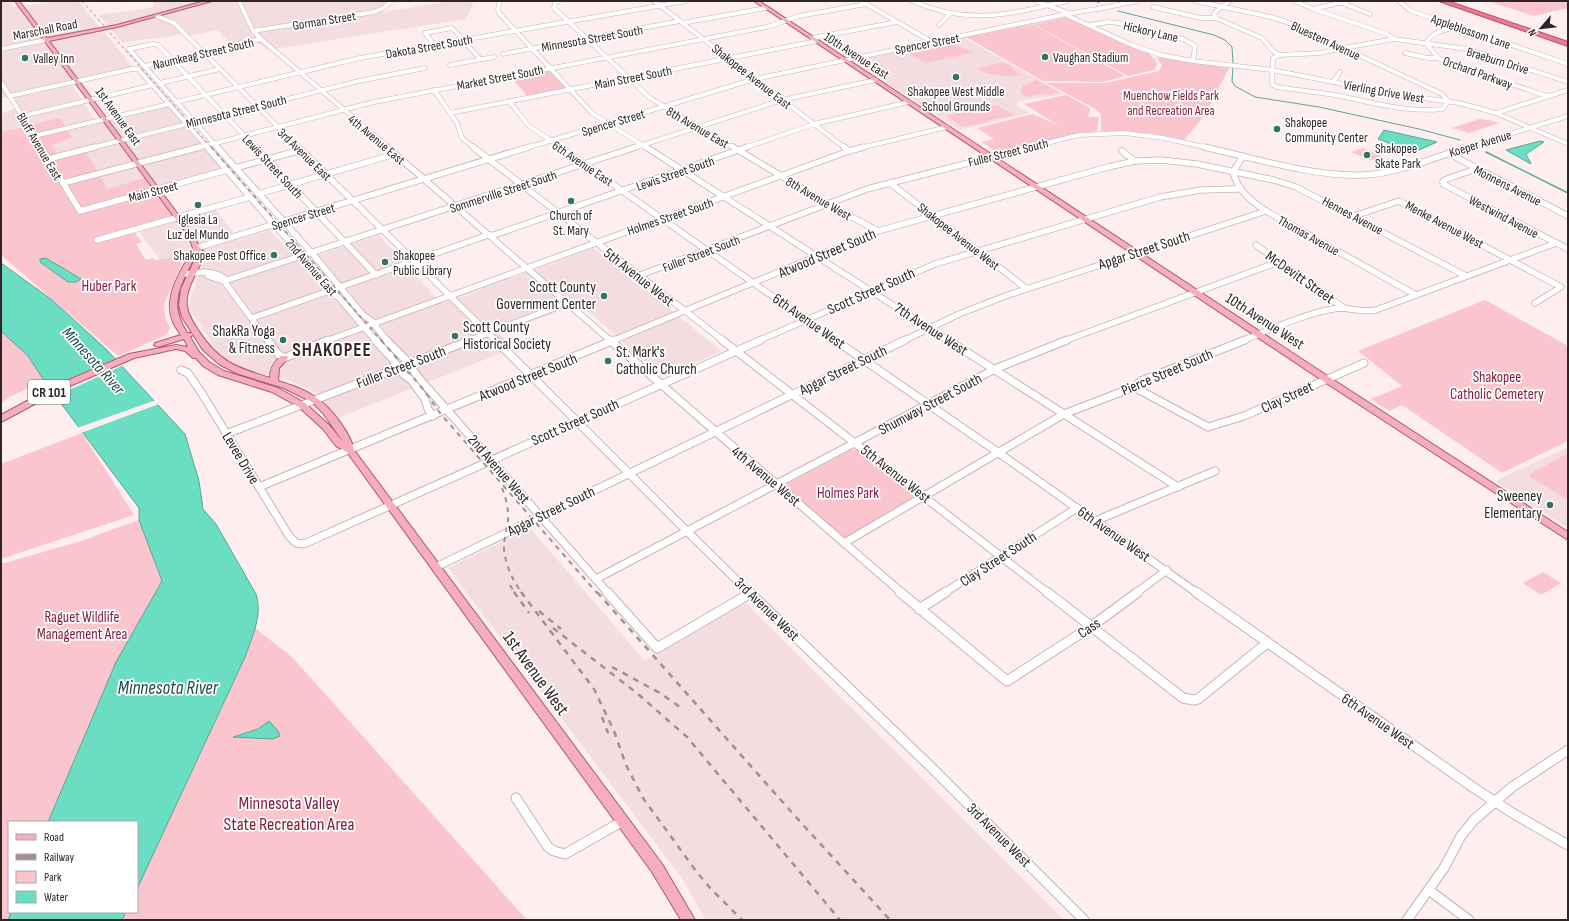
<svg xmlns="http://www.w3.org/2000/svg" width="1569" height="921" font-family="'Sofia Sans Condensed',sans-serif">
<rect width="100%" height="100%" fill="#feeef0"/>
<g fill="#f3dde0">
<path d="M 1,1 L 8,1 L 14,7 L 57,1 L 78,1 L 133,67 L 70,82 L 96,122 L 167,106 L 224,170 L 156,190 L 147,177 L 107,189 L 100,174 L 60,156 L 52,145 L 72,138 L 27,125 L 1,132 L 1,114 L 17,108 L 10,96 L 1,98 Z"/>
<path d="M 153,1 L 394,1 L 382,10 L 383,12 L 451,1 L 474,1 L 466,19 L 268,50 L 257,42 L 235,47 L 217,30 L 184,37 L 181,34 L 155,39 L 144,39 L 122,43 L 99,15 L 154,7 Z"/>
<path d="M 964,38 L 1064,94 L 1019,101 L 1017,106 L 1030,113 L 960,130 L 853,61 Z"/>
<path d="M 215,209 L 239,240 L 269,230 L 300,261 L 379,235 L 442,304 L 593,248 L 722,351 L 662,377 L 579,303 L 500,334 L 514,348 L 338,418 L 317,394 L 311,390 L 283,378 L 261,374 L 241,367 L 224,358 L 219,354 L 189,308 L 191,297 L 205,257 L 183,261 L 184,255 L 159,259 L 140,232 Z"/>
<path d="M 1568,447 L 1568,528 L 1495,481 Z"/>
<path d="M 530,528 L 645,661 L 746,603 L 1064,920 L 706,920 L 681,877 L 448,568 Z"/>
</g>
<g fill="#fbc5cd">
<path d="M 1488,1 L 1568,1 L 1568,8 L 1534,16 Z"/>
<path d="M 1067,17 L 1125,45 L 1148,53 L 1155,59 L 1157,64 L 1154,70 L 1128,76 L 1033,24 Z"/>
<path d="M 1032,24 L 1125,76 L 1103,82 L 1043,81 L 966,37 Z"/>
<path d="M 956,44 L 972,53 L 925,63 L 910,54 Z"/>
<path d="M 1156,57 L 1229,68 L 1205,115 L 1184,140 L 1150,133 L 1101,131 L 1101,114 L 1094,108 L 1046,83 L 1105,83 L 1159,71 L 1162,65 Z"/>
<path d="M 1003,62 L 1013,67 L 1011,68 L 1022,75 C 1008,77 991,77 978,69 Z"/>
<path d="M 549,71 L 566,88 L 528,97 L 511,77 Z"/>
<path d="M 1036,80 L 1059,92 L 1049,95 L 1043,94 L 1026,97 L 1021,93 L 1022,86 Z"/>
<path d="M 1066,95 L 1090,108 L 1088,117 L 1060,124 L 1088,117 L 1099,117 L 1097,131 L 1074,134 L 998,153 L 982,142 L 994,139 L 977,128 L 1032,114 L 1058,125 L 1024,104 Z"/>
<path d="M 996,105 L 1014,115 L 963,127 L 946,116 Z"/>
<path d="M 60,118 L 72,138 L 52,145 L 59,156 L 84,150 L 100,174 L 107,189 L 147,177 L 178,218 L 133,231 L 142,242 L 136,244 L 146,260 L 153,258 L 155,260 L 185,255 L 183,261 L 164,304 L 165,317 L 170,328 L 166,335 L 118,356 L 1,255 L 1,132 Z"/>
<path d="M 1479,119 L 1489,120 L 1499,123 L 1469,133 L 1452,128 Z"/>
<path d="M 1363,148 L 1383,157 L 1370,160 L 1351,152 Z"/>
<path d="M 1485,300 L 1568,346 L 1568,441 L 1502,473 L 1402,405 L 1389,411 L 1371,399 L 1402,386 L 1358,351 Z"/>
<path d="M 1,331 L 28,355 L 33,364 L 38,363 L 41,375 L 44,381 L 9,397 L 1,403 Z"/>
<path d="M 82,433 L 134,515 L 1,559 L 1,464 Z"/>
<path d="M 851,450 L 857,450 L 912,494 L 914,498 L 845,538 L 841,537 L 785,489 L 785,485 Z"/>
<path d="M 1564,455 L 1568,458 L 1568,500 L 1530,477 L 1530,474 Z"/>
<path d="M 139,520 L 160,548 L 175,580 L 73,822 L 9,822 L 9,912 L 38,912 L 31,920 L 1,920 L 1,564 L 78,542 Z"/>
<path d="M 1543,572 L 1561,583 L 1541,595 L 1523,583 Z"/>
<path d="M 255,628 L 292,657 L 527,920 L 122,920 L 126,912 L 137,912 L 137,889 L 245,657 Z"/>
</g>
<g fill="#6bddc2" stroke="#59a693">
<path d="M 1384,130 L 1437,142 L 1419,150 L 1404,149 L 1378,139 Z"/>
<path d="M 1540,141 L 1544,142 L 1526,154 L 1531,164 L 1506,150 Z"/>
<path d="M 46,258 L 81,279 L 76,282 L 68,282 L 40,262 L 40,259 Z"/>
<path d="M 1,263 L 51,299 L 106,349 L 185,434 L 199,481 L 203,509 L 216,524 L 256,594 C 263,615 252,637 245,657 L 137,889 L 137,822 L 48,822 L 116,662 L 162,581 L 139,520 L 139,508 L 45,382 L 28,356 L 1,331 Z"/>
<path d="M 269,721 L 278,731 L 280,736 L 273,739 L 233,737 L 258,729 Z"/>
<path d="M 11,912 L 126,912 L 122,920 L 8,920 Z"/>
</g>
<g fill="#feeef0">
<path d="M 117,358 L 124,365 L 54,397 L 47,388 Z"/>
<path d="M 156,400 L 159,404 L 81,433 L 77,428 Z"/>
</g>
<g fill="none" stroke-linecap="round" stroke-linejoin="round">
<g stroke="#59a693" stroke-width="1">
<path d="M 1096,1 L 1099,3"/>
<path d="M 1118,11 L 1214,35 L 1225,40 L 1232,47 L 1233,63"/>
<path d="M 1233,68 L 1232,81 L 1235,86 L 1255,97 L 1319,107 L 1419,129 L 1460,140"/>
</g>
<path stroke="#59a693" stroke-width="1.5" d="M 1486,152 L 1568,193"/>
<defs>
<g id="minor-far3">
<path d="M 239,1 L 253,31 L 261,39 L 389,148"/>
<path d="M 500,1 L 498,9 L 499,13 L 592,113 L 647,148"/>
<path d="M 559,1 L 555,3 L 554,8 L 650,98 L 734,148"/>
<path d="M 654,1 L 845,148"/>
<path d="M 861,1 L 932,42"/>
<path d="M 912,1 C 969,26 1010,14 1067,1"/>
<path d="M 1036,1 L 1068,13"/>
<path d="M 1195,1 L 1271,17 L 1287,22 L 1344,48"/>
<path d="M 1230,1 L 1215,12 L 1214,14 L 1216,18 L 1262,38 L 1273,51 L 1280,55"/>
<path d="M 1295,1 L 1313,9 L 1387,34 L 1394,39"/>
<path d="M 1399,1 L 1411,11 L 1568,64"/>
<path d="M 1342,3 L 1370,14"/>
<path d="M 1153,7 L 1201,18 L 1216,18"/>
<path d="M 1098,9 L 1137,1"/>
<path d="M 1313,9 L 1348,1"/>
<path d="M 157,16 L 174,23 L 299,148"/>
<path d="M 1068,16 L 1132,45 L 1161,55 L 1193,61 L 1272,70 L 1394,94 L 1459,103 L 1496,113 L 1568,144"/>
<path d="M 682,23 L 766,8"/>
<path d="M 939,25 L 949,15"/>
<path d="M 1090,25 L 1108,22 L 1118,23 L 1183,39 L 1195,46 L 1193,61"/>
<path d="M 1457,27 C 1445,30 1433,31 1426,43 L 1438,58 L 1448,63 L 1547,96"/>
<path d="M 253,31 L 374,12 L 385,7 L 391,1"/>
<path d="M 812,38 L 897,22"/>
<path d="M 434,45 L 425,33 L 452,28 L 480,59"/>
<path d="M 1344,48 L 1442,94 L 1448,101 L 1443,109 C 1405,113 1371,102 1335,95 C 1316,92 1296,90 1277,87 L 1272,84 L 1273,58 L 1280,55 L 1320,53 Z"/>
<path d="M 1344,48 L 1394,39 L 1467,49 L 1568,82"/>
<path d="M 1,49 L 46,40"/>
<path d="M 129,49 L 218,148"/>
<path d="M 129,49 L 153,44 L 158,45 L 256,148"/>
<path d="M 1405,53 L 1428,58 L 1438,58"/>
<path d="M 503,54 L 680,21"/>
<path d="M 450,65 L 494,57"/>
<path d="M 145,66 L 261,39"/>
<path d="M 1,82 L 42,148"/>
<path d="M 1333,82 L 1340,72"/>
<path d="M 160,83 L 220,69"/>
<path d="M 434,90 L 457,123 L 462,138 L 474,148"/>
<path d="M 10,96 L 132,69 L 138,69 L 208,148"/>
<path d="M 509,101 L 529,126 L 562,148"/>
<path d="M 176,102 L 360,58 L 686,1"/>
<path d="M 450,113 L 817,41"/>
<path d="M 1496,113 L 1568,90"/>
<path d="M 22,116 L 153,85"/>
<path d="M 34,136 L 169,104"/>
<path d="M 91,148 L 359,81 L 425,68"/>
<path d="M 197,148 L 374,102 L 767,27 L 799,16 L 866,4"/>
<path d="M 526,148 L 755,79 L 1066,14 L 1103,8"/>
<path d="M 633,148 L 782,100 L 876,80"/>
<path d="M 744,148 L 814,124 L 909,102"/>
<path d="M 860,148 L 947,127"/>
<path d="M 1027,148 L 1079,135 L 1125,133 L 1163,138 L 1209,148"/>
<path d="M 1464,148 L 1568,116"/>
</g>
<g id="minor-far2">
<path d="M 41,147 L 80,211 L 227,170"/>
<path d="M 207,147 L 274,225 L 297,249 L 301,257 L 324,280 L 330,290 L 340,299 L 376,341"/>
<path d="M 217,147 L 312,253 L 363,315 L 371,320 L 387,341"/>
<path d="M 255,147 L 376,275"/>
<path d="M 298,147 L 496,341"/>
<path d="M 387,147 L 611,341"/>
<path d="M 473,147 L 724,341"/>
<path d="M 560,147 L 836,341"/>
<path d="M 646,147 L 949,341"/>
<path d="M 733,147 L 828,204 L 878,231"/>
<path d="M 844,147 L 849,151"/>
<path d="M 1204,147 C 1254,158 1313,177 1364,175 C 1396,174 1436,157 1467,147"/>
<path d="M 1122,151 L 1135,161"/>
<path d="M 1448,153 L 1568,216"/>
<path d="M 1243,156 L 1233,172 C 1238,191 1250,200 1266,211 L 1416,295"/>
<path d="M 48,159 L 95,147"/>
<path d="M 235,168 L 301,150"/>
<path d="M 1476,169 L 1447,179 L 1443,181 L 1443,184 L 1568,249"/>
<path d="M 63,183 L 200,147"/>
<path d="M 890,183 L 1027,289"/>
<path d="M 258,194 L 395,154"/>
<path d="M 1354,216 L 1399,201 L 1561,287 L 1535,303"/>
<path d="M 97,240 L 250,197"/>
<path d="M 1256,245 L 1344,308"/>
<path d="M 196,248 L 529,147"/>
<path d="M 184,274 C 198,273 212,269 224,278 L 224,281 L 268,341"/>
<path d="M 208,276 L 224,281 L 636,147"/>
<path d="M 638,276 L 867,189 L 1031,147"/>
<path d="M 252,318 L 488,235 L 494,235 L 747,147"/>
<path d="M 326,341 L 849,151 L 864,147"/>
<path d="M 468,341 L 567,303"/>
<path d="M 612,341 L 878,231 L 1108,167 L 1135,161 L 1161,160 L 1197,164 L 1274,180 L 1296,187 L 1466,276"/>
<path d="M 758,341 L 935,264 L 1160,197 L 1201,190 L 1238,189"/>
<path d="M 903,341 L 959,314 L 1008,295 L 1266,211"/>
<path d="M 1064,341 L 1278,262"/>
<path d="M 1242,341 C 1272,329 1301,315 1333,309 C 1346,306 1361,313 1376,310 L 1556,243"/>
</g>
<g id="minor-far1">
<path d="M 268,340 L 278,354 L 284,358 L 328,340"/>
<path d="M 375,340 L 391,357 L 404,375 L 411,380 L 425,399 L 428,409 L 433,416"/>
<path d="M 386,340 L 405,359 L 418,377 L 608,593"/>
<path d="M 495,340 C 581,424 664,510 750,593"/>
<path d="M 610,340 L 902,593"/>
<path d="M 722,340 L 1048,593"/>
<path d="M 835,340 L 999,453 L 1197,593"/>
<path d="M 948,340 L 1178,487"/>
<path d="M 181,370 L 188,373 L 201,392 L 289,536 L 296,543 L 304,544 L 761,340"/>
<path d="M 1134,387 L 1208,427 L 1244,416 L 1364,363"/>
<path d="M 226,434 L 471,340"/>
<path d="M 259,487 L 614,340"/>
<path d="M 1095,521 L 1215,471"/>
<path d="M 844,543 L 1064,414 L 1134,387 L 1141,381 L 1245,340"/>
<path d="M 436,567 L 905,340"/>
<path d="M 596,579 L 995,369 L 1067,340"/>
<path d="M 944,593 L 1077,508"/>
<path d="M 1136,593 L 1167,570"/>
</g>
<g id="minor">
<path d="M 607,592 L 657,648 L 751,593"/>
<path d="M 749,592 L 931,767 L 1084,920"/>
<path d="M 900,592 L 1007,681 L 1092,626 L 1138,592"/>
<path d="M 1047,592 L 1183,698 L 1193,700 L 1198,699 L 1267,643"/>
<path d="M 1196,592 L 1474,788 L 1514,814 L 1568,845"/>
<path d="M 919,609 L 946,592"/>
<path d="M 516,798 L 548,847 L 554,851 L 565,854 L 623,821"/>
<path d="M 1430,891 L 1469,920"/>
<path d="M 1407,920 L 1444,868 L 1461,836 L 1474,820 L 1512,787 L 1568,750"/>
</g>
<g id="major">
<path d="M 15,1 L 19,1 L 47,38 L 117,25 L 205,1 L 212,1 L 117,27 L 49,41 L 194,236 L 199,247 L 204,252 L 204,257 C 197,272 185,289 187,306 C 188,315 193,322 198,330 C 219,362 235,367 270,378 C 270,368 274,362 281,356 L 287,356 L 288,358 L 279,368 L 278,381 C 291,385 307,390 318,399 C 331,408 351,434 354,450 L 662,864 L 695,920 L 681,920 L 652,872 L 347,452 L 336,446 L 323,429 L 299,407 L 272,392 L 218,375 L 203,366 L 196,358 L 193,358 L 185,351 L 176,349 L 134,358 L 63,389 L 1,422 L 1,415 L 57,385 L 129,354 L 176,345 L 188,347 L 184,339 L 158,347 L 154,345 L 155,343 L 181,335 C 178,331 175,326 173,322 C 162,296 182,270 193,248 L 189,237 ZM 196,254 L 196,257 L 181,289 L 179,305 L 182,317 L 203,350 L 219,364 L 236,373 L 284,388 L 312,402 L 323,413 L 344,443 L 329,425 L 305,403 L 278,388 L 224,371 L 209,362 L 199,352 L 190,337 L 193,335 L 192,333 L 187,333 C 167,301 182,284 196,254 Z"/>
<path d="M 754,1 L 759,1 L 1329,377 L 1568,532 L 1568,540 L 1323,381 Z"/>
</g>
<path id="highway" d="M 1439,1 L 1447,1 L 1568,42 L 1568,46 Z"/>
</defs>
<use href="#minor-far3" stroke="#cbb1b5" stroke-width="5"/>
<use href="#minor-far2" stroke="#cbb1b5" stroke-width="7"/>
<use href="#minor-far1" stroke="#cbb1b5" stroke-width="9"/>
<use href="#minor" stroke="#cbb1b5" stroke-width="11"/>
<use href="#major" stroke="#ac5b6c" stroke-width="2"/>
<use href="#highway" stroke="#ac5b6c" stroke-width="2"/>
<use href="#minor-far3" stroke="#fff" stroke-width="4"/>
<use href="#minor-far2" stroke="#fff" stroke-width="5.5"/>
<use href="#minor-far1" stroke="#fff" stroke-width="7"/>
<use href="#minor" stroke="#fff" stroke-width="9"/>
<use href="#major" fill="#f5aebe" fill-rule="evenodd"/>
<use href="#highway" fill="#ef7892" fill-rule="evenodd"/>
<path stroke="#9e9192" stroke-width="1" stroke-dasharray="3 3" stroke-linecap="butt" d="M 82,1 L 212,148"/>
<path stroke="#9e9192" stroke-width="1.5" stroke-dasharray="4 4" stroke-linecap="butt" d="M 211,147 L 382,341"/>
<g stroke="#9e9192" stroke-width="2" stroke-dasharray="5 5" stroke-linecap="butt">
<path d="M 381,340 L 423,389 L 440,413 L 597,593"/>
<path d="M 502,488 C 506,498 509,510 508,522 C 507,529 505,536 504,543 C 503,560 512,580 522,593"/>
<path d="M 510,585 L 515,593"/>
</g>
<g stroke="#9e9192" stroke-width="2.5" stroke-dasharray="6 6" stroke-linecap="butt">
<path d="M 514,592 L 529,613"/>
<path d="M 521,592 L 594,689 L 614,731 L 626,765 L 643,798 L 696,871 L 710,888 L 742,920"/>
<path d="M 597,592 L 795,816 L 890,920"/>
<path d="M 539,611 L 561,629"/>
<path d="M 553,628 L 638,694 L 687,737 L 840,920"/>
<path d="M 612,667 L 660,693 L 684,710"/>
<path d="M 602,717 L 608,733"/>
</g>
</g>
<g fill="#327464" stroke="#fff" stroke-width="1.5">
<circle cx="1045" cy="57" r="4"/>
<circle cx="25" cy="58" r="4"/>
<circle cx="956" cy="77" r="4"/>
<circle cx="1277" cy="129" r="4"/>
<circle cx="1367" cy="155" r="4"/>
<circle cx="571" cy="201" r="4"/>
<circle cx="198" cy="205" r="4"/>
<circle cx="274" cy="255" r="4"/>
<circle cx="385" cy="262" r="4"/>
<circle cx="604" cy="296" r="4"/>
<circle cx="455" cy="336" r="4"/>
<circle cx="283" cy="340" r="4"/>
<circle cx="608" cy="361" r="4"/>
<circle cx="1550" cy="505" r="4"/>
</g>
<g text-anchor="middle" stroke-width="3.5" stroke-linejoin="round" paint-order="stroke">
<g font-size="13" fill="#2f2526" stroke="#fff">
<text transform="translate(324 20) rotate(-9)" y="5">Gorman Street</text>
<text transform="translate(45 29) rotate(-11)" y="5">Marschall Road</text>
<text transform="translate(1151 31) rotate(13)" y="5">Hickory Lane</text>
<text transform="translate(1471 31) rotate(19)" y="5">Appleblossom Lane</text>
<text transform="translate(592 38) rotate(-10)" y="5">Minnesota Street South</text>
<text transform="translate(1326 40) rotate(25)" y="5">Bluestem Avenue</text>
<text transform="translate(927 43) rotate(-11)" y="5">Spencer Street</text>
<text transform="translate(429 46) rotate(-10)" y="5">Dakota Street South</text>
<text transform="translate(203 53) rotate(-13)" y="5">Naumkeag Street South</text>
<text transform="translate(857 55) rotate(33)" y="5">10th Avenue East</text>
<text transform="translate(1498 60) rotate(17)" y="5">Braeburn Drive</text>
<text transform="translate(1478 72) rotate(20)" y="5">Orchard Parkway</text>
<text transform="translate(752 76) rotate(38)" y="5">Shakopee Avenue East</text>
<text transform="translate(500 77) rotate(-11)" y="5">Market Street South</text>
<text transform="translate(633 77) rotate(-11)" y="5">Main Street South</text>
<text transform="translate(1384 91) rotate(10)" y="5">Vierling Drive West</text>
<text transform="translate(236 111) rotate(-14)" y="5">Minnesota Street South</text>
<text transform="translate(119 116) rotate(54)" y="5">1st Avenue East</text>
<text transform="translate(613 122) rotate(-17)" y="5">Spencer Street</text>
<text transform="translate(698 127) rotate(30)" y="5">8th Avenue East</text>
<text transform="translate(377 139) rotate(40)" y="5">4th Avenue East</text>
<text transform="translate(1480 143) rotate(-17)" y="5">Koeper Avenue</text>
<text transform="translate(40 146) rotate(59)" y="5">Bluff Avenue East</text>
<text transform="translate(1008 152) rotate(-14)" y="5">Fuller Street South</text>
<text transform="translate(305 154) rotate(44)" y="5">3rd Avenue East</text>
<text transform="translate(583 163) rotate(34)" y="5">6th Avenue East</text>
<text transform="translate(273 166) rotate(47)" y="5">Lewis Street South</text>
<text transform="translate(675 173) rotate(-19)" y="5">Lewis Street South</text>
<text transform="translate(1508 185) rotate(27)" y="5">Monnens Avenue</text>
<text transform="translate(153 191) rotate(-15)" y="5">Main Street</text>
<text transform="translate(503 191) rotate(-18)" y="5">Sommerville Street South</text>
<text transform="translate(819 198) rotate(30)" y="5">8th Avenue West</text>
<text transform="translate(1353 215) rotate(28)" y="5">Hennes Avenue</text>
<text transform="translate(303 216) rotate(-17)" y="5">Spencer Street</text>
<text transform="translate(670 216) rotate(-19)" y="5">Holmes Street South</text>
<text transform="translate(1504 216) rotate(28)" y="5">Westwind Avenue</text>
<text transform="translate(1445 224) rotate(28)" y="5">Menke Avenue West</text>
<text transform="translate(1309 235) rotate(29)" y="5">Thomas Avenue</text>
<text transform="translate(959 236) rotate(38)" y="5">Shakopee Avenue West</text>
<text transform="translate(701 253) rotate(-21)" y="5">Fuller Street South</text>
<text transform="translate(312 267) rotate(49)" y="5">2nd Avenue East</text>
</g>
<g font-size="13" fill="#2f2526" stroke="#fff" text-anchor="start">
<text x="1053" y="62">Vaughan Stadium</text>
<text x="33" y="63">Valley Inn</text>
<text x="956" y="96" text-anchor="middle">Shakopee West Middle<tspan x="956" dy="15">School Grounds</tspan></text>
<text x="1285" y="127">Shakopee<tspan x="1285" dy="15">Community Center</tspan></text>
<text x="1375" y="153">Shakopee<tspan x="1375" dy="15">Skate Park</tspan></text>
<text x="571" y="220" text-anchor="middle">Church of<tspan x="571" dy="15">St. Mary</tspan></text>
<text x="198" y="224" text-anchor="middle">Iglesia La<tspan x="198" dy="15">Luz del Mundo</tspan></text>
<text x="266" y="260" text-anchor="end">Shakopee Post Office</text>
<text x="393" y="260">Shakopee<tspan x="393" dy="15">Public Library</tspan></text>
</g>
<g font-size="13" fill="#871c3e" stroke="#fff">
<text x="1171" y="100">Muenchow Fields Park<tspan x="1171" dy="15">and Recreation Area</tspan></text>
</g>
<rect fill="#fff" stroke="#6d6667" stroke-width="1" x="28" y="380" width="42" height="24" rx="3"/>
<g font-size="14" font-weight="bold" fill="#2f2526">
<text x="49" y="397">CR 101</text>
</g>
<g font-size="15" fill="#2f2526" stroke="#fff">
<text transform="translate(1144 250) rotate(-18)" y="5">Apgar Street South</text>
<text transform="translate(827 253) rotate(-23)" y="5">Atwood Street South</text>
<text transform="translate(639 277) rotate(38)" y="5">5th Avenue West</text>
<text transform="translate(1300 277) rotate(35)" y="5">McDevitt Street</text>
<text transform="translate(871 291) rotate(-24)" y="5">Scott Street South</text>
<text transform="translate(809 321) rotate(35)" y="5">6th Avenue West</text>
<text transform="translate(1265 321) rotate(33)" y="5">10th Avenue West</text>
<text transform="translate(931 329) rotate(33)" y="5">7th Avenue West</text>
<text transform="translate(401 367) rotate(-21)" y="5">Fuller Street South</text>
<text transform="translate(843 370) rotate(-26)" y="5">Apgar Street South</text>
<text transform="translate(1167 372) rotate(-23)" y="5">Pierce Street South</text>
<text transform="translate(528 377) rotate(-22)" y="5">Atwood Street South</text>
<text transform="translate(1287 397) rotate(-25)" y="5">Clay Street</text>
<text transform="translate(930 404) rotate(-28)" y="5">Shumway Street South</text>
<text transform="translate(575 422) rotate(-24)" y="5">Scott Street South</text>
<text transform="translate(241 458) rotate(59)" y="5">Levee Drive</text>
<text transform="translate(499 469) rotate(49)" y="5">2nd Avenue West</text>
<text transform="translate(896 474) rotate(38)" y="5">5th Avenue West</text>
<text transform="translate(766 476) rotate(40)" y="5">4th Avenue West</text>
<text transform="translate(551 511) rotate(-26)" y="5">Apgar Street South</text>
<text transform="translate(1114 534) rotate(35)" y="5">6th Avenue West</text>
<text transform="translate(998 559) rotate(-33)" y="5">Clay Street South</text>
<text transform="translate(767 609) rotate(44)" y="5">3rd Avenue West</text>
<text transform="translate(1089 628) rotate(-34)" y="5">Cass</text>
<text transform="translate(1378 721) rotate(35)" y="5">6th Avenue West</text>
<text transform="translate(999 835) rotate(45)" y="5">3rd Avenue West</text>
</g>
<g font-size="15" fill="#871c3e" stroke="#fff">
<text x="109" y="291">Huber Park</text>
<text x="1497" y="382">Shakopee<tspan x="1497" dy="17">Catholic Cemetery</tspan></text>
<text x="848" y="498">Holmes Park</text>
<text x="82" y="622">Raguet Wildlife<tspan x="82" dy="17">Management Area</tspan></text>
</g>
<g font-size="15" fill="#2f2526" stroke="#fff" text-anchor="end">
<text x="596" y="292">Scott County<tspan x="596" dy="17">Government Center</tspan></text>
<text x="463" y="332" text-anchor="start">Scott County<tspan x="463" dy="17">Historical Society</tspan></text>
<text x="275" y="336">ShakRa Yoga<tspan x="275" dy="17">&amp; Fitness</tspan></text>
<text x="616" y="357" text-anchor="start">St. Mark's<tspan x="616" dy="17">Catholic Church</tspan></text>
<text x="1542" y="501">Sweeney<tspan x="1542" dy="17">Elementary</tspan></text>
</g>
<g font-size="16" font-style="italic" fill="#1b4d42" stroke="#fff">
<text transform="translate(94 360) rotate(48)" y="6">Minnesota River</text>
</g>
<g font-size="18" fill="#2f2526" stroke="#fff">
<text transform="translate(536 673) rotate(54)" y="6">1st Avenue West</text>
</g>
<g font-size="18" fill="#871c3e" stroke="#fff">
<text x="289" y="809">Minnesota Valley<tspan x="289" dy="21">State Recreation Area</tspan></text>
</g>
<g font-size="19" font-weight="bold" letter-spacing="1" fill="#3a2629" stroke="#fff">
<text x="332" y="356">SHAKOPEE</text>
</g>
<g font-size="19" font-style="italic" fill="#1b4d42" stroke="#fff">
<text x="168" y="694">Minnesota River</text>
</g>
</g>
<rect width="1569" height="921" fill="none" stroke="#2f2526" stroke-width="4"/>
<rect x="8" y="821" width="130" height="92" fill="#ffffff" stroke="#aca8a8"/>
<rect x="16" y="834" width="20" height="6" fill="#f5aebe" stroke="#aca8a8"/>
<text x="44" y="841" font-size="12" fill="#2f2526">Road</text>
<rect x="16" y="854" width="20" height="6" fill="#9e9192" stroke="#aca8a8"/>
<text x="44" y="861" font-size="12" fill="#2f2526">Railway</text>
<rect x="16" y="871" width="20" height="12" fill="#fbc5cd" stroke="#aca8a8"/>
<text x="44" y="881" font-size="12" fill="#2f2526">Park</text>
<rect x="16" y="891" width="20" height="12" fill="#6bddc2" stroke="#aca8a8"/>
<text x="44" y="901" font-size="12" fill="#2f2526">Water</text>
<g transform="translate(1541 28) rotate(242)" stroke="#ffffff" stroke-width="3" paint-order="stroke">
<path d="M0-3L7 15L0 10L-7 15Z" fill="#2f2526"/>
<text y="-6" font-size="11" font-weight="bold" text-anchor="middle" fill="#2f2526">N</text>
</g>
</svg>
